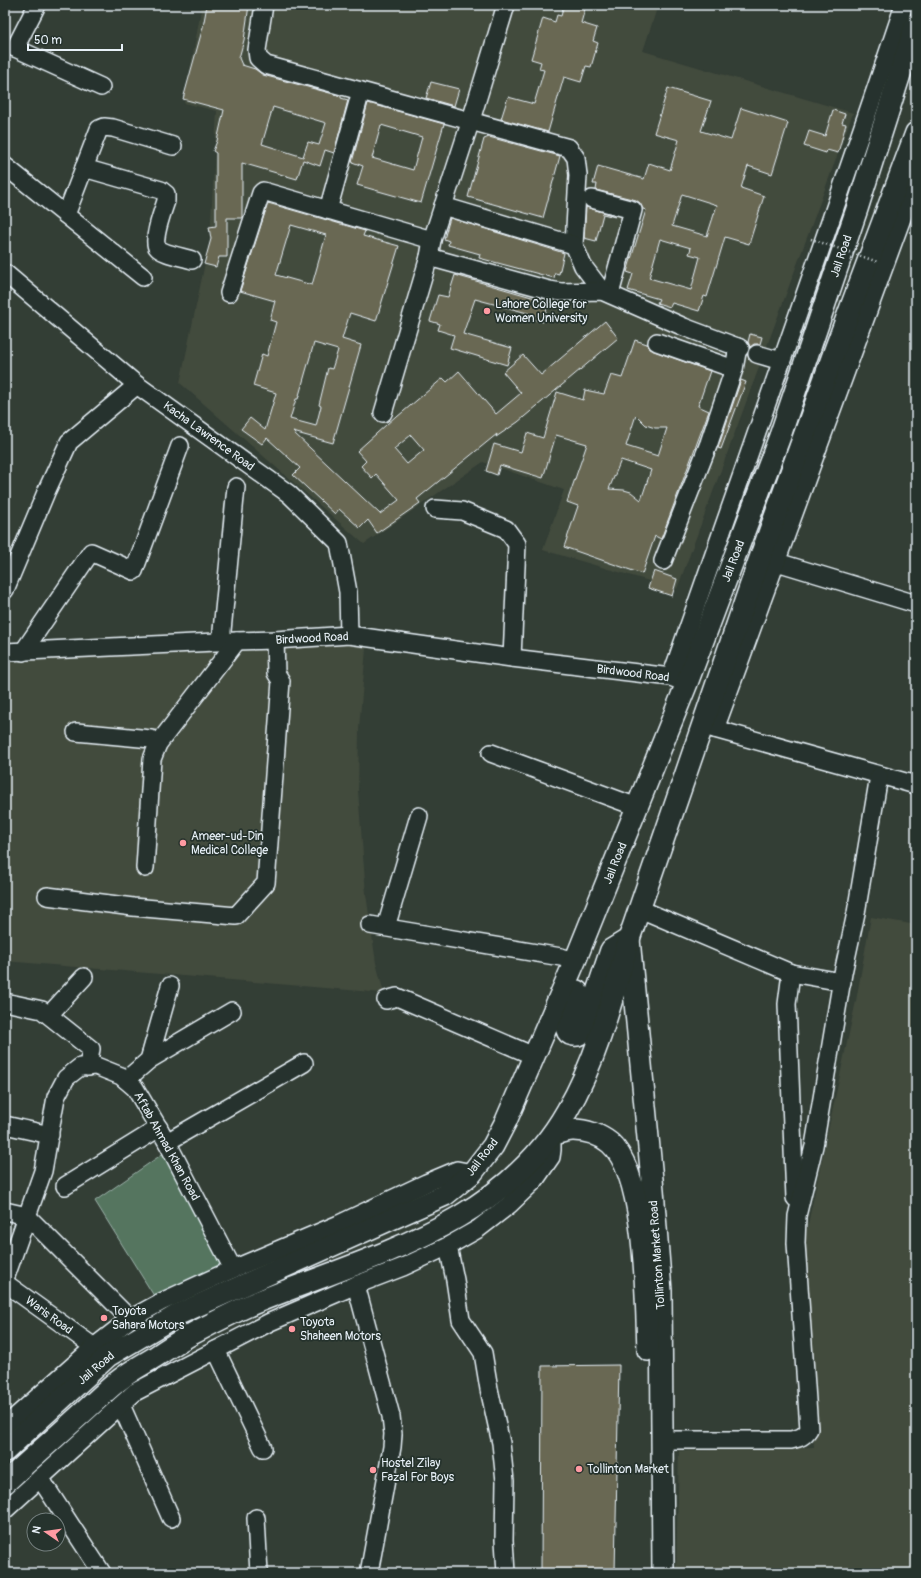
<svg xmlns="http://www.w3.org/2000/svg" width="921" height="1578" font-family="Pangolin,sans-serif">
<rect width="100%" height="100%" fill="#333e35"/>
<filter id="ink" filterUnits="userSpaceOnUse"><feTurbulence type="fractalNoise" baseFrequency=".025" numOctaves="2"/><feDisplacementMap in="SourceGraphic" scale="8" xChannelSelector="R" yChannelSelector="G"/><feConvolveMatrix kernelMatrix="1 2 1 2 8 2 1 2 1" color-interpolation-filters="sRGB"/></filter>
<g filter="url(#ink)">
<g fill="#434b3e">
<path d="M 202,5 L 658,5 L 643,51 L 853,113 L 677,589 L 543,550 L 564,490 L 483,462 L 364,544 L 180,383 L 210,239 L 217,111 L 184,103 Z"/>
<path d="M 367,637 L 359,728 L 358,791 L 366,894 L 376,963 L 384,993 L 5,961 L 5,722 L 11,652 Z"/>
<path d="M 871,917 L 916,925 L 916,1573 L 676,1573 L 679,1451 L 814,1447 L 807,1326 L 810,1311 L 805,1238 L 856,1001 Z"/>
</g>
<path fill="#54755f" stroke="#9eb3ac" d="M 171,1148 L 230,1267 L 156,1299 L 95,1201 Z"/>
<g fill="#696853" stroke="#e8f1f8" fill-rule="evenodd">
<path d="M 207,5 L 249,5 L 244,40 L 239,58 L 242,65 L 255,69 L 263,75 L 341,96 L 341,98 L 348,100 L 334,153 L 325,150 L 320,166 L 303,160 L 297,179 L 242,163 L 242,218 L 227,218 L 227,257 L 219,257 L 216,267 L 204,264 L 211,239 L 209,227 L 216,226 L 216,153 L 213,151 L 217,141 L 224,110 L 183,99 L 203,27 ZM 273,107 L 326,123 L 319,145 L 308,142 L 303,157 L 262,144 Z"/>
<path d="M 564,5 L 586,5 L 581,23 L 597,28 L 593,41 L 598,43 L 591,67 L 586,66 L 581,82 L 564,77 L 548,132 L 501,119 L 508,97 L 534,104 L 544,70 L 539,69 L 541,62 L 531,59 L 543,18 L 555,22 L 557,15 L 561,16 Z"/>
<path d="M 431,82 L 459,89 L 454,106 L 426,98 Z"/>
<path d="M 668,88 L 711,101 L 701,131 L 731,140 L 741,108 L 788,123 L 772,174 L 748,166 L 741,188 L 764,196 L 749,244 L 725,237 L 707,297 L 704,296 L 699,311 L 672,303 L 670,307 L 657,303 L 659,299 L 628,290 L 633,274 L 627,272 L 646,210 L 643,209 L 640,203 L 636,200 L 596,190 L 597,184 L 593,184 L 598,166 L 644,179 L 649,163 L 670,170 L 679,140 L 654,133 ZM 682,194 L 717,205 L 707,236 L 672,226 ZM 660,239 L 691,248 L 689,254 L 700,257 L 691,290 L 649,278 Z"/>
<path d="M 368,103 L 444,124 L 421,203 L 357,185 L 363,166 L 352,162 ZM 381,125 L 422,137 L 413,170 L 372,158 Z"/>
<path d="M 833,110 L 845,114 L 842,123 L 846,124 L 838,153 L 827,150 L 826,153 L 804,146 L 809,131 L 825,136 Z"/>
<path d="M 489,137 L 560,156 L 543,218 L 468,197 L 484,139 Z"/>
<path d="M 268,203 L 365,231 L 363,236 L 399,246 L 376,321 L 350,313 L 342,339 L 361,345 L 333,443 L 293,432 L 380,514 L 399,500 L 376,474 L 372,478 L 361,466 L 366,461 L 357,451 L 396,416 L 397,417 L 443,378 L 447,382 L 459,371 L 496,414 L 521,393 L 503,372 L 523,355 L 541,375 L 605,321 L 618,338 L 518,422 L 496,437 L 497,434 L 417,499 L 420,503 L 377,533 L 368,520 L 360,528 L 339,509 L 335,514 L 293,475 L 300,468 L 267,438 L 262,444 L 241,429 L 250,418 L 265,430 L 276,393 L 253,386 L 262,354 L 267,356 L 276,322 L 270,320 L 275,301 L 240,291 ZM 291,225 L 326,235 L 312,285 L 276,275 ZM 314,343 L 338,350 L 332,369 L 328,368 L 319,405 L 321,406 L 316,426 L 290,419 L 296,399 L 298,399 ZM 411,435 L 424,450 L 407,464 L 394,449 Z"/>
<path d="M 586,207 L 615,216 L 615,217 L 603,214 L 596,241 L 584,238 Z"/>
<path d="M 450,218 L 564,253 L 559,274 L 555,273 L 554,278 L 479,258 L 480,254 L 448,245 L 449,241 L 444,239 Z"/>
<path d="M 455,275 L 549,302 L 543,322 L 533,319 L 535,315 L 475,299 L 463,334 L 512,348 L 507,365 L 450,348 L 454,335 L 438,330 L 440,324 L 430,321 L 438,295 L 448,297 Z"/>
<path d="M 750,334 L 762,337 L 760,344 L 754,344 L 750,347 L 748,342 Z"/>
<path d="M 635,340 L 647,344 L 650,349 L 654,351 L 710,371 L 698,406 L 709,411 L 661,539 L 655,536 L 642,574 L 564,547 L 578,506 L 567,502 L 587,444 L 556,435 L 543,478 L 500,465 L 497,475 L 486,471 L 494,444 L 521,452 L 527,433 L 543,438 L 557,392 L 583,400 L 585,390 L 604,394 L 611,375 L 622,378 ZM 636,415 L 646,425 L 655,428 L 667,428 L 658,456 L 626,446 ZM 621,460 L 651,470 L 641,500 L 631,492 L 624,490 L 609,489 Z"/>
<path d="M 741,380 L 746,382 L 721,449 L 718,448 Z"/>
<path d="M 654,571 L 677,579 L 672,596 L 648,588 Z"/>
<path d="M 619,1365 L 615,1573 L 541,1573 L 542,1366 Z"/>
</g>
<g fill="none" stroke-linecap="round" stroke-linejoin="round">
<defs>
<g id="minor">
<path d="M 264,5 L 257,50 L 258,58 L 266,65 L 569,148 L 576,158 L 578,175 L 574,245 L 583,266 L 602,291"/>
<path d="M 15,48 L 101,87"/>
<path d="M 15,48 L 37,5"/>
<path d="M 5,166 L 143,277"/>
<path d="M 84,168 L 161,190 L 166,194 L 166,201 C 163,210 152,240 157,247 C 162,254 184,257 192,260"/>
<path d="M 592,199 L 633,210 L 610,294"/>
<path d="M 443,206 L 574,245"/>
<path d="M 328,210 L 361,91"/>
<path d="M 66,215 L 99,129 L 104,127 L 113,128 L 173,146"/>
<path d="M 429,257 L 549,290 L 561,292 L 602,291 L 684,327 L 740,348"/>
<path d="M 5,273 L 137,385 L 289,494 L 339,543 L 348,592 L 349,635"/>
<path d="M 229,293 L 261,193 L 263,191 L 432,240"/>
<path d="M 657,342 L 734,369"/>
<path d="M 757,354 L 781,361"/>
<path d="M 383,413 L 429,257 L 432,240 L 471,120 L 506,5"/>
<path d="M 435,509 L 462,511 L 506,529 L 517,544 L 512,658"/>
<path d="M 663,561 L 709,443 L 734,369 L 738,347"/>
<path d="M 777,562 L 916,604"/>
<path d="M 5,590 L 47,490 L 69,442 L 137,385"/>
<path d="M 221,641 L 236,487"/>
<path d="M 5,652 L 237,641 L 275,640 L 349,635 L 512,658 L 671,677 L 681,681"/>
<path d="M 23,652 L 91,552 L 134,571 L 180,446"/>
<path d="M 671,677 C 749,453 829,230 904,5"/>
<path d="M 704,726 L 916,785"/>
<path d="M 715,729 L 916,180"/>
<path d="M 76,732 L 151,739 L 158,744"/>
<path d="M 491,753 L 637,807"/>
<path d="M 145,868 L 152,759 L 158,744 L 237,641"/>
<path d="M 47,896 L 133,907 L 236,916 L 266,883 L 281,681 L 276,673 L 275,640"/>
<path d="M 640,909 L 791,973 L 842,982"/>
<path d="M 370,925 L 561,957 L 575,961"/>
<path d="M 386,927 L 419,816"/>
<path d="M 791,973 L 787,1004 L 795,1198"/>
<path d="M 386,1000 L 397,997 L 534,1056"/>
<path d="M 5,1002 L 42,1010 L 91,1049 L 88,1067"/>
<path d="M 49,1015 L 84,977"/>
<path d="M 149,1060 L 232,1011"/>
<path d="M 126,1080 L 149,1060 L 170,986"/>
<path d="M 5,1125 L 50,1135"/>
<path d="M 167,1142 L 304,1063"/>
<path d="M 65,1186 L 159,1128"/>
<path d="M 5,1211 L 27,1216 L 130,1319"/>
<path d="M 448,1246 L 455,1280 L 461,1320 L 483,1353 L 489,1389 L 501,1443 L 505,1481 L 504,1540 L 506,1573"/>
<path d="M 5,1279 L 43,1171 L 56,1097 L 66,1078 L 80,1067 L 96,1066 L 121,1076 L 135,1088 L 167,1142 L 233,1269"/>
<path d="M 5,1283 L 94,1347"/>
<path d="M 356,1285 L 391,1416 L 393,1434 L 392,1447 L 369,1573"/>
<path d="M 216,1350 L 263,1448"/>
<path d="M 121,1405 L 171,1518"/>
<path d="M 5,1426 L 94,1347 L 130,1319 L 161,1302 L 233,1269 L 339,1224 L 426,1183 L 457,1170 L 472,1173"/>
<path d="M 662,1440 L 791,1440 C 800,1438 804,1437 809,1429 L 796,1243 L 797,1216 L 814,1146 L 843,973 L 856,913 L 879,776"/>
<path d="M 40,1478 L 102,1573"/>
<path d="M 5,1510 L 135,1392 L 270,1322 L 356,1285 L 403,1267 L 448,1246 L 478,1229 L 509,1205 L 535,1180 L 551,1157 L 552,1150 L 552,1135"/>
<path d="M 256,1518 L 259,1573"/>
</g>
<g id="major">
<path d="M 577,991 C 573,1000 557,1032 573,1035 C 578,1036 581,1034 584,1030 L 611,950 L 629,939 L 653,1190 L 661,1291 L 663,1573"/>
<path d="M 552,1135 C 559,1133 566,1130 573,1130 C 586,1130 600,1135 610,1143 C 647,1175 646,1302 648,1350"/>
<path d="M 5,1451 L 108,1356 L 179,1314 L 445,1195 L 472,1173 L 493,1146 L 506,1121 L 575,961 L 687,683 L 780,436 L 857,209 L 916,24"/>
<path d="M 5,1483 C 29,1460 55,1438 79,1416 C 93,1404 107,1389 122,1378 C 132,1370 144,1364 155,1357 C 167,1349 179,1341 192,1334 C 215,1322 239,1309 262,1300 C 374,1255 503,1224 567,1111 C 597,1060 613,996 629,939 L 758,564 L 836,347 L 916,133"/>
</g>
</defs>
<use href="#minor" stroke="#e8f1f8" stroke-width="20"/>
<use href="#major" stroke="#e8f1f8" stroke-width="24"/>
<use href="#minor" stroke="#26332d" stroke-width="17"/>
<use href="#major" stroke="#26332d" stroke-width="21"/>
<path stroke="#e8f1f8" stroke-width="2.5" stroke-dasharray="1 3" stroke-linecap="butt" d="M 811,239 L 878,262"/>
</g>
</g>
<g fill="#ff9aa2" stroke="#26332d" stroke-width="1.5">
<circle cx="487" cy="311" r="4"/>
<circle cx="183" cy="843" r="4"/>
<circle cx="104" cy="1318" r="4"/>
<circle cx="292" cy="1329" r="4"/>
<circle cx="579" cy="1469" r="4"/>
<circle cx="373" cy="1470" r="4"/>
</g>
<g text-anchor="middle" stroke-width="3.5" stroke-linejoin="round" paint-order="stroke">
<g font-size="12" fill="#e8f1f8" stroke="#26332d">
<text transform="translate(841 256) rotate(-71)" y="4">Jail Road</text>
<text transform="translate(209 436) rotate(36)" y="4">Kacha Lawrence Road</text>
<text transform="translate(733 561) rotate(-69)" y="4">Jail Road</text>
<text transform="translate(312 638) rotate(-3)" y="4">Birdwood Road</text>
<text transform="translate(633 673) rotate(7)" y="4">Birdwood Road</text>
<text transform="translate(615 863) rotate(-68)" y="4">Jail Road</text>
<text transform="translate(167 1146) rotate(61)" y="4">Aftab Ahmad Khan Road</text>
<text transform="translate(482 1157) rotate(-52)" y="4">Jail Road</text>
<text transform="translate(657 1255) rotate(-94)" y="4">Tollinton Market Road</text>
<text transform="translate(49 1315) rotate(36)" y="4">Waris Road</text>
<text transform="translate(96 1368) rotate(-40)" y="4">Jail Road</text>
</g>
<g font-size="12" fill="#e8f1f8" stroke="#26332d" text-anchor="start">
<text x="495" y="308">Lahore College for<tspan x="495" dy="14">Women University</tspan></text>
<text x="191" y="840">Ameer-ud-Din<tspan x="191" dy="14">Medical College</tspan></text>
<text x="112" y="1315">Toyota<tspan x="112" dy="14">Sahara Motors</tspan></text>
<text x="300" y="1326">Toyota<tspan x="300" dy="14">Shaheen Motors</tspan></text>
<text x="381" y="1467">Hostel Zilay<tspan x="381" dy="14">Fazal For Boys</tspan></text>
<text x="587" y="1473">Tollinton Market</text>
</g>
</g>
<rect width="921" height="1578" fill="none" stroke="#26332d" stroke-width="20"/>
<rect x="10" y="10" width="901" height="1558" fill="none" stroke="#e8f1f8" stroke-width="1.5" filter="url(#ink)"/>
<g transform="translate(46 1532) rotate(283)"><circle r="19" fill="#26332d" stroke="#747f7e"/>
<path d="M0-3L7 15L0 10L-7 15Z" fill="#ff9aa2"/>
<text y="-6" font-size="11" font-weight="bold" text-anchor="middle" fill="#e8f1f8">N</text>
</g>
<path d="M28 44v6h94v-6" fill="none" stroke="#e8f1f8" stroke-width="2"/>
<text x="34" y="44" font-size="12" fill="#e8f1f8" stroke="#26332d" stroke-width="3" paint-order="stroke">50 m</text>
</svg>
